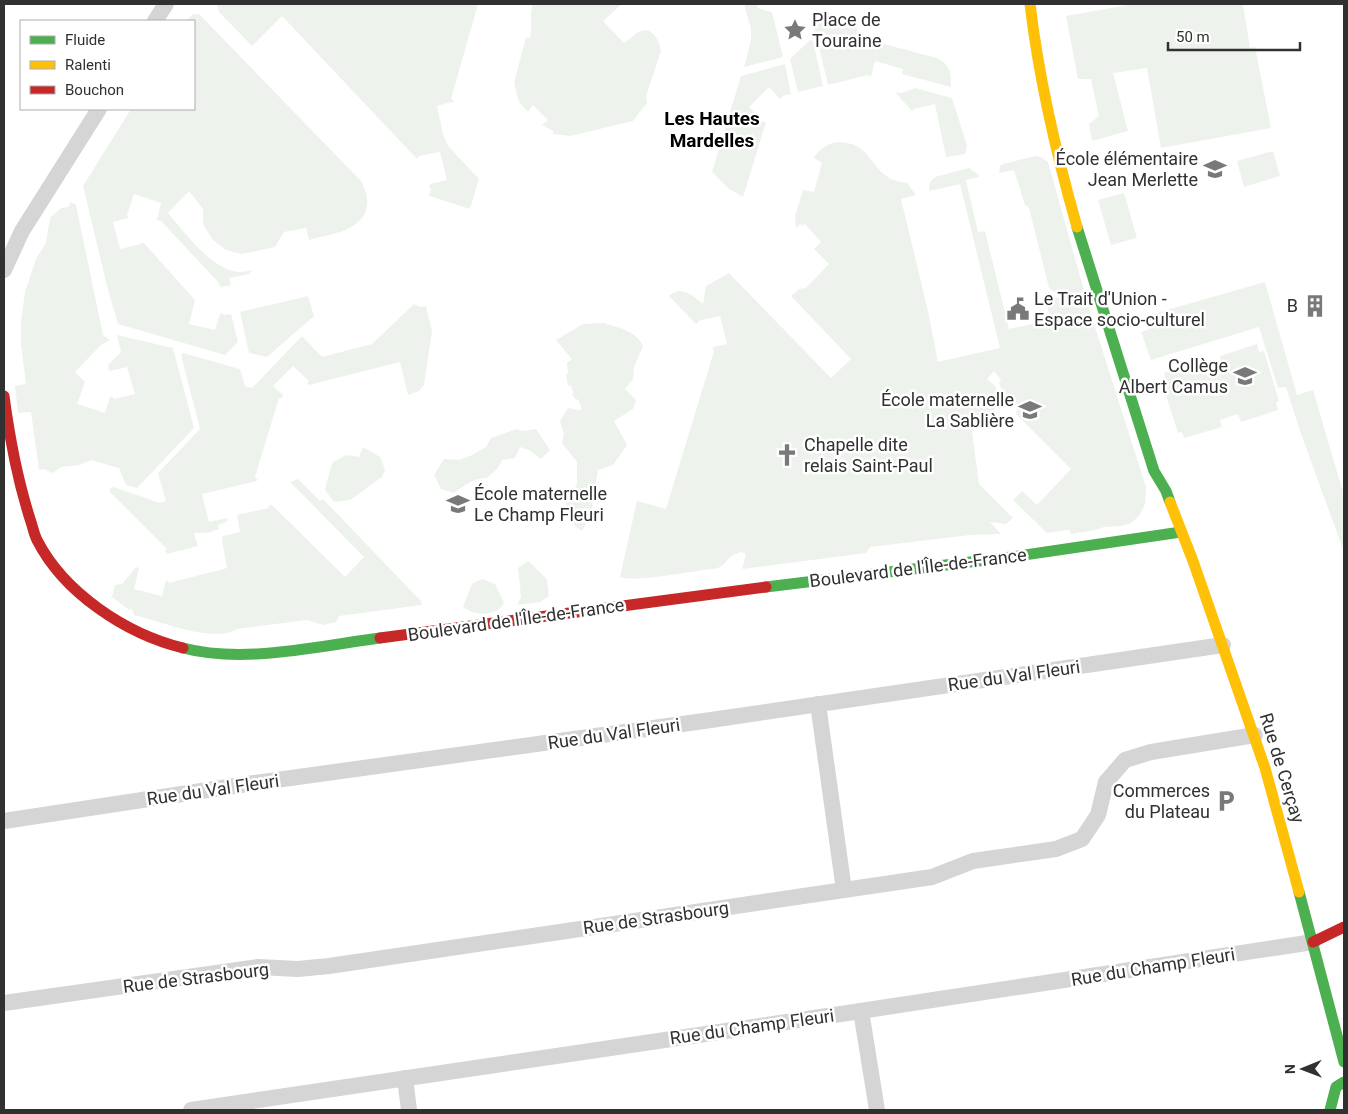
<svg xmlns="http://www.w3.org/2000/svg" width="1348" height="1114" font-family="Roboto,sans-serif">
<rect width="100%" height="100%" fill="#fff"/>
<g fill="#eef2ec">
<path d="M 218,4 L 478,4 L 451,99 L 455,101 L 437,106 L 443,134 L 448,146 L 479,179 L 470,209 L 429,196 L 431,188 L 429,187 L 430,184 L 447,180 L 440,152 L 419,156 L 417,159 L 282,16 L 252,46 L 219,12 L 217,6 Z"/>
<path d="M 533,4 L 622,4 L 603,21 L 624,43 C 629,40 635,33 641,31 C 653,27 660,42 661,51 L 646,96 L 647,104 C 641,109 638,115 633,121 L 570,136 L 553,134 L 553,131 L 542,125 L 548,120 L 533,105 L 528,112 L 519,102 L 514,83 L 526,37 L 530,38 C 533,27 529,15 533,4 Z"/>
<path d="M 744,4 L 757,4 L 758,8 L 772,12 L 783,57 L 744,67 L 751,40 L 751,29 Z"/>
<path d="M 1134,4 L 1243,4 L 1250,48 L 1255,47 L 1271,128 L 1161,148 L 1147,68 L 1113,73 L 1128,131 L 1092,141 L 1089,124 L 1099,116 L 1091,79 L 1078,79 L 1066,16 Z"/>
<path d="M 817,11 L 839,17 L 843,13 L 856,21 L 857,31 L 865,39 L 937,58 C 951,65 951,73 951,87 L 902,74 L 903,69 L 875,61 L 871,77 L 868,75 L 828,85 L 813,22 Z"/>
<path d="M 193,14 L 199,14 L 362,182 C 363,187 366,192 367,197 C 371,230 332,234 309,240 L 306,228 L 284,232 L 275,247 L 242,254 L 226,250 L 212,239 L 203,224 L 203,209 L 189,191 L 168,213 C 184,232 214,272 240,272 C 244,272 248,271 252,270 L 249,274 L 229,278 L 231,285 L 220,287 L 219,283 L 160,220 L 158,221 L 157,219 L 161,203 L 134,194 L 127,215 L 129,218 L 113,222 L 120,249 L 141,244 L 143,242 L 195,300 L 189,324 L 215,330 L 220,314 L 222,313 L 224,315 L 231,314 L 238,342 L 225,355 L 118,324 L 107,286 L 83,186 L 131,109 L 194,109 L 194,21 L 186,21 Z"/>
<path d="M 810,40 L 813,41 L 823,86 L 798,92 L 790,59 Z"/>
<path d="M 785,64 L 791,94 L 782,96 L 782,98 L 780,99 L 769,87 L 749,107 L 763,122 L 766,122 L 743,197 L 729,189 L 712,172 L 741,76 Z"/>
<path d="M 915,88 L 952,98 L 967,146 L 965,154 L 946,157 L 935,104 L 914,109 L 912,111 L 895,92 L 901,93 Z"/>
<path d="M 837,142 C 872,143 867,165 891,179 C 896,181 902,182 907,183 L 916,195 L 901,199 L 928,311 L 938,362 L 1000,348 L 960,184 L 929,191 L 930,182 L 935,177 L 969,168 L 979,175 L 979,177 L 966,180 L 978,232 L 985,231 L 1009,329 L 1050,320 L 1045,295 L 1088,305 L 1146,487 L 1145,504 L 1139,516 L 1131,523 L 1122,526 L 1104,527 L 1095,530 L 1071,534 L 1069,530 L 1047,533 L 1013,500 L 1022,491 L 1037,505 L 1071,469 L 1015,413 L 1018,410 L 1005,398 L 999,383 L 1001,380 L 994,371 L 987,379 L 995,386 L 1003,401 L 972,432 L 979,484 L 1013,518 L 1006,524 L 990,522 L 1001,534 L 970,535 L 870,547 L 866,553 L 742,569 L 746,554 L 741,552 L 731,556 L 723,565 L 718,568 C 700,570 632,583 620,577 L 637,501 L 666,509 L 714,351 L 713,350 L 713,347 L 727,344 L 720,316 L 698,321 L 698,323 L 696,324 L 669,296 C 682,285 692,295 703,304 L 706,286 L 729,273 L 831,378 L 851,359 L 791,296 L 799,289 L 806,288 L 829,264 L 814,249 L 821,242 L 805,224 L 802,226 L 800,224 L 796,228 L 795,216 L 803,190 L 814,192 L 822,163 L 814,158 C 819,149 827,144 837,142 Z"/>
<path d="M 1273,151 L 1280,176 L 1244,187 L 1237,161 Z"/>
<path d="M 1036,156 L 1041,157 L 1048,162 L 1087,301 L 1057,294 L 1049,288 L 1029,208 L 1025,205 L 1014,170 L 999,173 L 1000,166 L 1003,164 Z"/>
<path d="M 1124,193 L 1137,238 L 1111,245 L 1098,200 Z"/>
<path d="M 71,202 L 76,205 L 103,335 L 110,340 L 101,345 L 75,372 L 85,382 L 77,404 L 105,413 L 110,397 L 112,396 L 114,399 L 135,394 L 127,367 L 110,371 L 108,369 L 109,367 L 108,365 L 121,352 L 117,335 L 173,348 L 194,428 L 137,488 L 126,485 L 119,468 L 91,460 L 80,465 L 61,467 L 53,473 L 44,469 L 39,470 L 31,412 L 18,413 L 15,386 L 26,384 L 21,344 L 21,322 L 25,292 L 36,259 L 46,243 L 50,218 L 61,208 L 68,207 Z"/>
<path d="M 1265,282 L 1297,395 L 1313,390 L 1342,489 L 1344,489 L 1344,552 L 1300,431 L 1286,387 L 1278,388 L 1259,327 L 1151,360 L 1141,332 L 1150,329 L 1146,316 Z"/>
<path d="M 308,296 L 314,316 L 267,357 L 249,353 L 240,312 Z"/>
<path d="M 414,304 L 420,307 L 426,306 L 432,331 L 424,385 L 419,391 L 408,395 L 400,362 L 309,385 L 307,383 L 309,381 L 293,366 L 273,386 L 283,395 L 282,398 L 279,398 L 255,477 L 257,479 L 257,481 L 202,494 L 209,522 L 227,518 L 228,521 L 218,525 L 219,529 L 207,533 L 194,533 L 198,546 L 167,554 L 165,551 L 167,549 L 110,492 L 110,488 L 113,487 L 160,503 L 166,501 L 158,473 L 200,429 L 181,355 L 183,353 L 240,369 L 245,386 L 252,388 L 302,336 L 322,357 L 372,344 Z"/>
<path d="M 604,323 C 618,328 637,331 643,346 L 634,367 L 633,379 L 625,389 L 636,400 L 633,409 L 614,421 L 627,445 L 613,465 L 598,470 L 591,514 L 582,531 L 576,527 L 567,515 L 566,502 L 577,484 L 577,462 L 562,443 L 564,434 L 560,421 L 568,408 L 579,410 L 582,409 L 578,399 L 576,400 L 572,394 L 574,393 L 570,385 L 568,386 L 566,374 L 568,373 L 567,363 L 572,359 L 556,340 L 583,324 Z"/>
<path d="M 1257,344 L 1259,352 L 1264,351 L 1279,401 L 1276,402 L 1278,410 L 1241,422 L 1238,414 L 1220,420 L 1222,427 L 1184,438 L 1182,432 L 1178,433 L 1162,383 L 1166,381 L 1164,373 L 1202,361 L 1204,369 L 1222,364 L 1220,356 Z"/>
<path d="M 517,429 L 522,431 L 536,429 L 550,450 L 541,459 L 529,450 L 520,447 L 515,458 L 502,460 L 498,468 L 487,478 C 474,478 465,485 454,493 L 441,489 L 434,475 L 444,459 L 459,460 L 472,455 L 486,447 L 491,438 Z"/>
<path d="M 363,447 L 380,457 L 385,470 L 382,477 L 350,500 L 334,502 L 325,490 L 332,463 L 346,455 L 359,457 Z"/>
<path d="M 298,479 L 320,501 L 323,499 L 421,601 L 422,605 L 339,616 L 336,622 L 323,625 L 307,620 L 237,629 C 214,644 160,621 134,615 L 132,609 L 129,610 L 112,597 L 115,585 L 122,584 L 136,567 L 139,568 L 134,589 L 162,596 L 166,581 L 168,580 L 169,583 L 227,568 L 222,541 L 223,536 L 240,532 L 237,515 L 269,508 L 268,506 L 272,505 L 345,577 L 364,557 L 290,482 Z"/>
<path d="M 528,561 L 547,579 L 549,596 L 540,602 L 517,605 L 521,597 L 518,568 Z"/>
<path d="M 482,579 L 495,584 L 504,603 C 497,617 475,616 463,607 L 472,584 Z"/>
</g>
<g fill="none" stroke-linecap="round" stroke-linejoin="round">
<g stroke="#d5d5d5" stroke-width="16">
<path d="M 155,21 L 166,4"/>
<path d="M 4,270 L 22,231 L 99,109"/>
<path d="M 818,704 L 844,890"/>
<path d="M 4,821 L 254,783 L 704,721 L 1223,645"/>
<path d="M 4,1003 L 258,967 L 298,969 L 329,966 L 932,877 L 973,861 L 1056,849 L 1082,839 L 1098,815 L 1106,782 L 1125,760 L 1151,752 L 1255,735"/>
<path d="M 861,1011 L 877,1110"/>
<path d="M 405,1078 L 409,1110"/>
<path d="M 191,1110 L 841,1014 L 1313,942"/>
</g>
<g stroke="#4caf50" stroke-width="11">
<path d="M 1077,227 L 1154,471 L 1166,491 L 1170,502"/>
<path d="M 766,587 L 1011,557 L 1181,532"/>
<path d="M 183,648 C 244,664 318,646 380,638"/>
<path d="M 1299,892 L 1344,1062"/>
<path d="M 1330,1110 L 1336,1087 L 1344,1082"/>
</g>
<g stroke="#ffc107" stroke-width="11">
<path d="M 1030,4 C 1039,80 1056,153 1077,227"/>
<path d="M 1170,502 L 1193,561 L 1265,768 L 1299,892"/>
</g>
<g stroke="#c62828" stroke-width="11">
<path d="M 4,396 C 10,441 17,479 31,522 C 33,528 34,534 37,540 C 64,593 126,634 183,648"/>
<path d="M 380,638 L 766,587"/>
<path d="M 1313,942 L 1344,927"/>
</g>
</g>
<defs>
<symbol id="sight-bare" viewBox="-9 -9 18 18"><path d="M0-6L1.8-2.2L6-1.7L2.9 1.2L3.7 5.4L0 3.3L-3.7 5.4L-2.9 1.2L-6-1.7L-1.8-2.2Z" fill="#797979" stroke="#fff" stroke-width="2.5" paint-order="stroke"/></symbol>
<symbol id="school-bare" viewBox="-9 -9 18 18"><path d="M0-5L7-2L0 1L-7-2ZM-4 1L0 2.5L4 1V4Q0 6-4 4Z" fill="#797979" stroke="#fff" stroke-width="2.5" paint-order="stroke"/></symbol>
<symbol id="building-bare" viewBox="-9 -9 18 18"><path d="M-4-6H4V6H1V3H-1V6H-4ZM-2.5-4.3h1.7v1.8h-1.7ZM.8-4.3h1.7v1.8H.8ZM-2.5-1h1.7V.8h-1.7ZM.8-1h1.7V.8H.8Z" fill="#797979" stroke="#fff" stroke-width="2.5" paint-order="stroke"/></symbol>
<symbol id="civic-bare" viewBox="-9 -9 18 18"><path d="M-.6-6.5H3V-4.5H.6V-3L4-1V1h2V6H-6V1h2V-1L-.6-3ZM-1.2 2.5V6h2.4V2.5Z" fill="#797979" stroke="#fff" stroke-width="2.5" paint-order="stroke"/></symbol>
<symbol id="church-bare" viewBox="-9 -9 18 18"><path d="M-1.2-6h2.4v3.5h3.3v2.4h-3.3V6h-2.4V-.1h-3.3v-2.4h3.3Z" fill="#797979" stroke="#fff" stroke-width="2.5" paint-order="stroke"/></symbol>
<symbol id="parking-bare" viewBox="-9 -9 18 18"><path d="M-3.5-5.5H1a3.5 3.5 0 0 1 0 7H-1V5.5H-3.5ZM-1-3.4V-.6H.8a1.4 1.4 0 0 0 0-2.8Z" fill="#797979" stroke="#fff" stroke-width="2.5" paint-order="stroke"/></symbol>
</defs>
<g fill-rule="evenodd">
<use href="#sight-bare" x="779" y="14" width="32" height="32"/>
<use href="#school-bare" x="1199" y="153" width="32" height="32"/>
<use href="#building-bare" x="1299" y="290" width="32" height="32"/>
<use href="#civic-bare" x="1002" y="293" width="32" height="32"/>
<use href="#school-bare" x="1229" y="360" width="32" height="32"/>
<use href="#school-bare" x="1014" y="394" width="32" height="32"/>
<use href="#church-bare" x="771" y="439" width="32" height="32"/>
<use href="#school-bare" x="442" y="488" width="32" height="32"/>
<use href="#parking-bare" x="1210" y="785" width="32" height="32"/>
</g>
<g text-anchor="middle" stroke-width="5" stroke-linejoin="round" paint-order="stroke">
<g font-size="18" fill="#313131" stroke="#fff" text-anchor="end">
<text x="812" y="26" text-anchor="start">Place de<tspan x="812" dy="21">Touraine</tspan></text>
<text x="1198" y="165">École élémentaire<tspan x="1198" dy="21">Jean Merlette</tspan></text>
<text x="1034" y="305" text-anchor="start">Le Trait d'Union -<tspan x="1034" dy="21">Espace socio-culturel</tspan></text>
<text x="1298" y="312">B</text>
<text x="1228" y="372">Collège<tspan x="1228" dy="21">Albert Camus</tspan></text>
<text x="1014" y="406">École maternelle<tspan x="1014" dy="21">La Sablière</tspan></text>
<text x="804" y="451" text-anchor="start">Chapelle dite<tspan x="804" dy="21">relais Saint-Paul</tspan></text>
<text x="474" y="500" text-anchor="start">École maternelle<tspan x="474" dy="21">Le Champ Fleuri</tspan></text>
<text x="1210" y="797">Commerces<tspan x="1210" dy="21">du Plateau</tspan></text>
</g>
<g font-size="18" fill="#313131" stroke="#fff">
<text transform="translate(918 568) rotate(-7)" y="6">Boulevard de l'Île-de-France</text>
<text transform="translate(516 620) rotate(-8)" y="6">Boulevard de l'Île-de-France</text>
<text transform="translate(1014 676) rotate(-8)" y="6">Rue du Val Fleuri</text>
<text transform="translate(614 734) rotate(-8)" y="6">Rue du Val Fleuri</text>
<text transform="translate(1282 768) rotate(73)" y="6">Rue de Cerçay</text>
<text transform="translate(213 790) rotate(-8)" y="6">Rue du Val Fleuri</text>
<text transform="translate(656 918) rotate(-8)" y="6">Rue de Strasbourg</text>
<text transform="translate(1153 967) rotate(-9)" y="6">Rue du Champ Fleuri</text>
<text transform="translate(196 978) rotate(-7)" y="6">Rue de Strasbourg</text>
<text transform="translate(752 1027) rotate(-8)" y="6">Rue du Champ Fleuri</text>
</g>
<g font-size="19" font-weight="bold" fill="#000" stroke="#fff">
<text x="712" y="125">Les Hautes<tspan x="712" dy="22">Mardelles</tspan></text>
</g>
</g>
<rect width="1348" height="1114" fill="none" stroke="#313131" stroke-width="10"/>
<rect x="20" y="20" width="175" height="90" fill="#ffffff" stroke="#adadad"/>
<rect x="30" y="36" width="25" height="8" fill="#4caf50" stroke="#adadad"/>
<text x="65" y="45" font-size="15" fill="#313131">Fluide</text>
<rect x="30" y="61" width="25" height="8" fill="#ffc107" stroke="#adadad"/>
<text x="65" y="70" font-size="15" fill="#313131">Ralenti</text>
<rect x="30" y="86" width="25" height="8" fill="#c62828" stroke="#adadad"/>
<text x="65" y="95" font-size="15" fill="#313131">Bouchon</text>
<g transform="translate(1303 1069) rotate(269)" stroke="#ffffff" stroke-width="4" paint-order="stroke">
<path d="M0-4L9 19L0 12L-9 19Z" fill="#313131"/>
<text y="-8" font-size="14" font-weight="bold" text-anchor="middle" fill="#313131">N</text>
</g>
<path d="M1168 42v8h132v-8" fill="none" stroke="#313131" stroke-width="2.5"/>
<text x="1176" y="42" font-size="15" fill="#313131" stroke="#ffffff" stroke-width="4" paint-order="stroke">50 m</text>
</svg>
